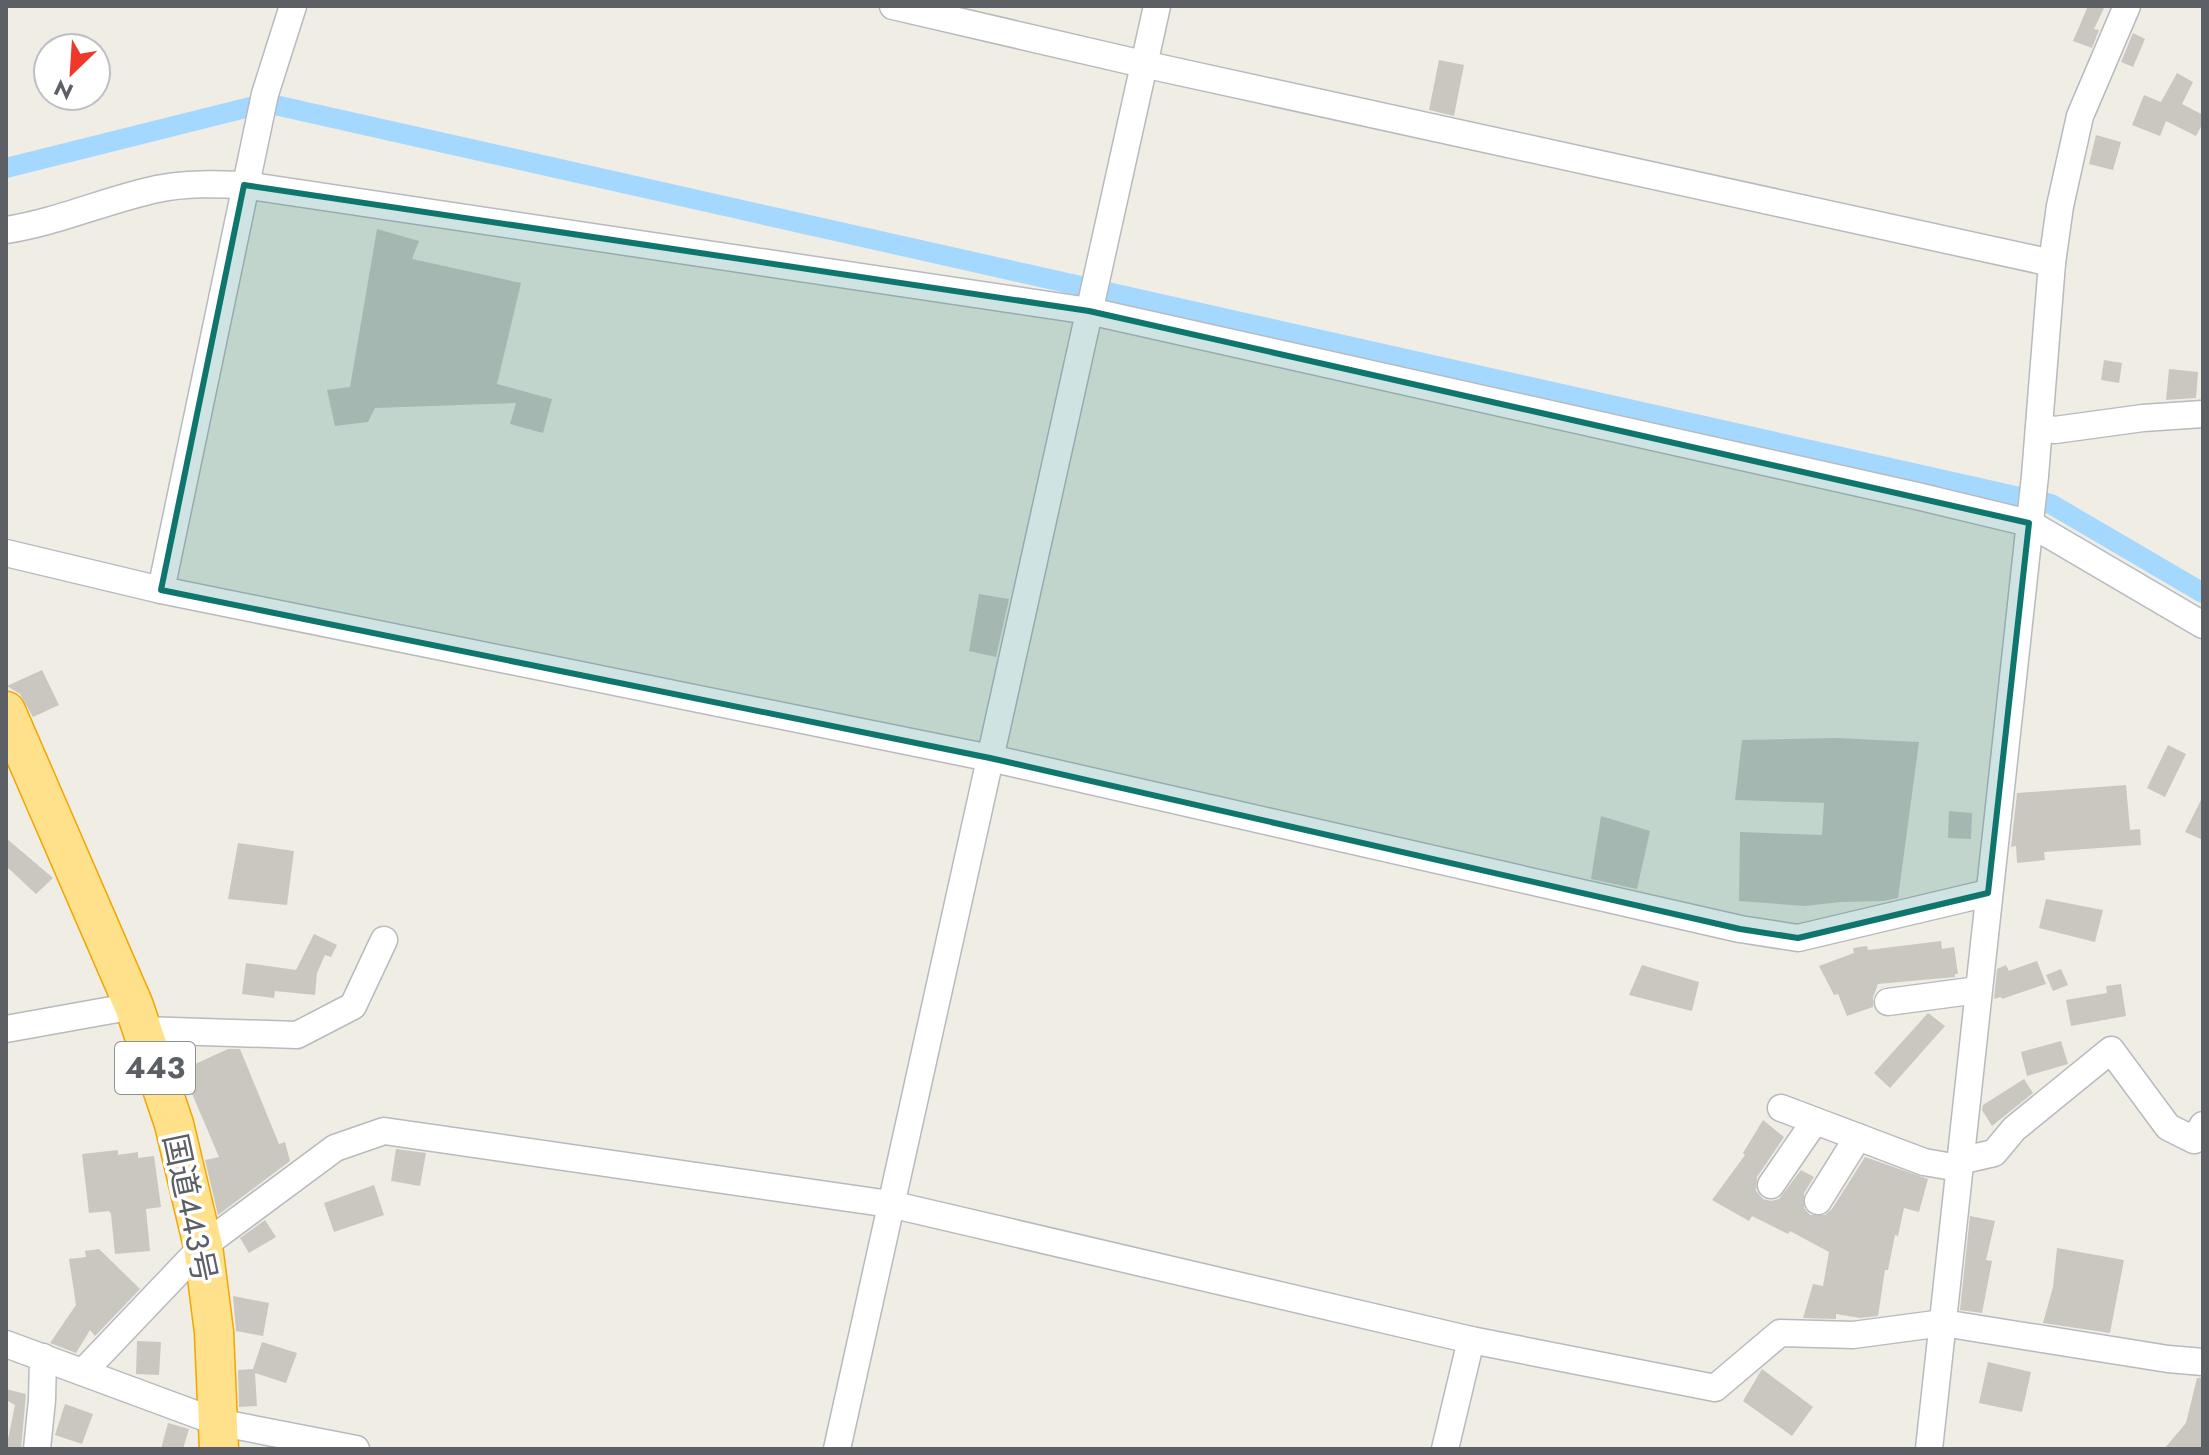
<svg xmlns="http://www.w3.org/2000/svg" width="2209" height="1455" font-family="Jost,'Noto Sans JP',sans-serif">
<rect width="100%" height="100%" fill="#efede4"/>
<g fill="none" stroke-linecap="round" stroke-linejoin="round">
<path stroke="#a4d8ff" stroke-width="20" d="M 6,168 L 266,103 L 2051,504 L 2203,593"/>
</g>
<g fill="#cac7c1">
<path d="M 2088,6 L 2105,6 L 2094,29 L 2099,30 L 2092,48 L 2073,41 Z"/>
<path d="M 2133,33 L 2145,39 L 2133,67 L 2121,62 Z"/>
<path d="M 1439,60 L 1464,65 L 1454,116 L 1429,110 Z"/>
<path d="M 2177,73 L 2193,82 L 2182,104 L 2203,115 L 2203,123 L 2196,136 L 2166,121 L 2160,136 L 2132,125 L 2144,95 L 2161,102 Z"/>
<path d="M 2096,135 L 2121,142 L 2113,170 L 2089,164 Z"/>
<path d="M 377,229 L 419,241 L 412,259 L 521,283 L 497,384 L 552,399 L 543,433 L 510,424 L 516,403 L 375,408 L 368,422 L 335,426 L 327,390 L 350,387 Z"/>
<path d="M 2104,360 L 2122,363 L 2119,383 L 2101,380 Z"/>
<path d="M 2169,369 L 2198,372 L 2196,398 L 2166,400 Z"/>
<path d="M 979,594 L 1009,599 L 996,657 L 969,651 Z"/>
<path d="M 42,670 L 59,705 L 33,717 L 20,694 L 7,686 Z"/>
<path d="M 1837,738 L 1919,742 L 1898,898 L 1883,901 L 1841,902 L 1805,906 L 1739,901 L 1740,832 L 1822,835 L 1824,803 L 1735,800 L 1742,740 Z"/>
<path d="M 2168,745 L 2186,754 L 2165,797 L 2147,788 Z"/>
<path d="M 2126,785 L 2130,830 L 2140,829 L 2141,845 L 2044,852 L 2045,860 L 2017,863 L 2016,846 L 2011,847 L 2017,793 Z"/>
<path d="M 2203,796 L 2203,840 L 2185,832 Z"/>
<path d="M 1949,811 L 1972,813 L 1971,839 L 1948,838 Z"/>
<path d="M 1601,816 L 1650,831 L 1637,889 L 1591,879 Z"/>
<path d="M 6,838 L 53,878 L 36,894 L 6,866 Z"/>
<path d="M 238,843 L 294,851 L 287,905 L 228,899 Z"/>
<path d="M 2046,899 L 2103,910 L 2095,942 L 2039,928 Z"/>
<path d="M 314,934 L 337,945 L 331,957 L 325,955 L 317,973 L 315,995 L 275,991 L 274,998 L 242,994 L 246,963 L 296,970 Z"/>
<path d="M 1941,941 L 1942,949 L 1954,947 L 1958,974 L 1955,974 L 1955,977 L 1878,984 L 1873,997 L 1873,1007 L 1847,1016 L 1838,994 L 1834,995 L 1819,966 L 1854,953 L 1853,948 L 1867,946 L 1868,950 Z"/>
<path d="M 2037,961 L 2046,984 L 2002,999 L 2001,997 L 1994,999 L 1997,969 L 2006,965 L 2009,971 Z"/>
<path d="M 1642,965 L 1699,982 L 1692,1011 L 1629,995 Z"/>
<path d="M 2061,969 L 2068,985 L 2053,991 L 2046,975 Z"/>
<path d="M 2121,984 L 2126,1016 L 2071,1026 L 2066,1000 L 2107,993 L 2106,986 Z"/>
<path d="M 1928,1013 L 1945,1026 L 1890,1088 L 1874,1073 Z"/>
<path d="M 2061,1041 L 2068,1064 L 2027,1076 L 2021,1052 Z"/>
<path d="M 228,1049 L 240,1049 L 279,1144 L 285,1142 L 290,1161 L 218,1215 L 205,1160 L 219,1157 L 182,1070 Z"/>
<path d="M 2024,1079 L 2033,1093 L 1992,1126 L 1982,1110 L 1983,1105 Z"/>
<path d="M 1763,1120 L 1784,1137 L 1757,1177 L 1756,1191 L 1763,1199 L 1771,1201 L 1779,1199 L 1801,1170 L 1814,1177 L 1804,1193 L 1804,1208 L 1810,1215 L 1825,1215 L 1832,1209 L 1865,1157 L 1928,1179 L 1919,1212 L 1904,1208 L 1898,1236 L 1895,1235 L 1888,1270 L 1885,1270 L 1878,1316 L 1860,1318 L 1836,1314 L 1836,1319 L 1803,1318 L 1813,1284 L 1823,1286 L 1829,1252 L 1790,1231 L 1788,1234 L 1752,1216 L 1749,1221 L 1712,1200 L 1745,1155 L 1743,1153 Z"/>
<path d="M 396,1149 L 426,1153 L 420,1186 L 391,1181 Z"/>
<path d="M 118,1150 L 118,1155 L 138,1152 L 138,1158 L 154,1156 L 161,1207 L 146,1209 L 150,1251 L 115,1254 L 111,1214 L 109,1211 L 89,1213 L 82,1154 Z"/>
<path d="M 374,1185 L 384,1215 L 334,1232 L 324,1203 Z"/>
<path d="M 1970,1216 L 1995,1221 L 1986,1260 L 1992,1261 L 1982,1313 L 1960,1310 Z"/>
<path d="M 265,1220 L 276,1237 L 249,1253 L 240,1238 Z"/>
<path d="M 2057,1248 L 2124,1260 L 2110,1333 L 2043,1323 L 2053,1287 Z"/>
<path d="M 99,1249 L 140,1289 L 95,1336 L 90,1330 L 76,1353 L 50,1343 L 76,1305 L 69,1259 L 86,1257 L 85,1251 Z"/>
<path d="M 233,1296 L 269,1303 L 263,1336 L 236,1331 Z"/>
<path d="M 137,1341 L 161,1342 L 159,1375 L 136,1374 Z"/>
<path d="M 262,1342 L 297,1353 L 286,1383 L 255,1373 L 257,1406 L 239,1407 L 238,1370 L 253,1369 Z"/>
<path d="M 1988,1362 L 2031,1372 L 2022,1412 L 1979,1403 Z"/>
<path d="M 1762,1369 L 1813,1407 L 1792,1436 L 1743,1401 Z"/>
<path d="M 2197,1378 L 2203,1378 L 2203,1449 L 2164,1449 L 2186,1423 Z"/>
<path d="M 6,1389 L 26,1394 L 21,1449 L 6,1449 L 15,1405 L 6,1400 Z"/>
<path d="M 65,1404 L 93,1414 L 82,1444 L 55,1435 Z"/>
<path d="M 168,1423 L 189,1429 L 183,1449 L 161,1449 Z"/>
</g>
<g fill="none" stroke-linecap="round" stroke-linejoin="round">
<defs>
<g id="minor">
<path d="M 893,6 L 1143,64 L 2052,263"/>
<path d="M 6,230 C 58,222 106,200 157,189 C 186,183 215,184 244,185 L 1089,311 L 1917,496 L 2029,523 L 2203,625"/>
<path d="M 2039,428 L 2055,430 L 2143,418 L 2203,414"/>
<path d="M 6,553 L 161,590 L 990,758 L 1740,929 L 1798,938 L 1988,893"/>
<path d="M 161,590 L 265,94 L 293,6"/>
<path d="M 1888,1002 L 1978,990"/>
<path d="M 6,1029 L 134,1006"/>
<path d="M 142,1030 L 297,1035 L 353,1006 L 384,940"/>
<path d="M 1781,1108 L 1924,1162 L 1959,1168"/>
<path d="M 1959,1161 L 1994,1153 L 2014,1129 L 2111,1050 L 2168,1127 L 2194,1140 L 2203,1125"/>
<path d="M 1771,1185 L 1815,1121"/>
<path d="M 1818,1201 L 1858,1137"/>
<path d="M 6,1344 L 217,1422 L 356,1449"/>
<path d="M 83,1372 L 203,1246 L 335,1148 L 384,1131 L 890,1204 L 1471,1340 L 1715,1388 L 1780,1333 L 1853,1335 L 1943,1323 L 2168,1359 L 2203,1362"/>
<path d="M 37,1449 L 42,1400 L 43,1357"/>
<path d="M 837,1449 L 1157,6"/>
<path d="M 1445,1449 L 1471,1340"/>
<path d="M 1929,1449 L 2035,476 L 2052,263 L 2060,206 L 2080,116 L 2127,6"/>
</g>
<path id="highway" d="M 6,711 L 134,1006 L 174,1124 L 203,1246 L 214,1332 L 219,1449"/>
</defs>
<use href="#minor" stroke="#b7babf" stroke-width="29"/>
<use href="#highway" stroke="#f3a600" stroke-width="41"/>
<use href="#minor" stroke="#fff" stroke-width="26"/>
<use href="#highway" stroke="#ffe18b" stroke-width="38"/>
</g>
<path fill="#0f766e" fill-opacity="0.2" stroke="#0f766e" stroke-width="6" stroke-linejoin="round" d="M 244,185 L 1089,311 L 2029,523 L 1988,893 L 1798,938 L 1740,929 L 990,758 L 161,590 Z"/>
<g text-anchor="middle" stroke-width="7" stroke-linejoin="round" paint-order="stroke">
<rect fill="#fff" stroke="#8d9093" stroke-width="2" x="115" y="1042" width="80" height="52" rx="6"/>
<g font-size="30" font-weight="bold" fill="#5c6065">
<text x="155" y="1078">443</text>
</g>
<g font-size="32" fill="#5c6065" stroke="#fff">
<text transform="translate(190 1208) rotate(78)" y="11">国道443号</text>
</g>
</g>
<rect width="2209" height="1455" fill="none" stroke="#5c6065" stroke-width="16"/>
<g transform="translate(72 72) rotate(205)"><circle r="38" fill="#ffffff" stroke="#bebfc1" stroke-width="2"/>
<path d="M0-6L14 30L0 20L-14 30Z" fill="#ef382a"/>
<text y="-12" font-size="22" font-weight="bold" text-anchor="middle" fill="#5c6065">N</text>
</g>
</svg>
